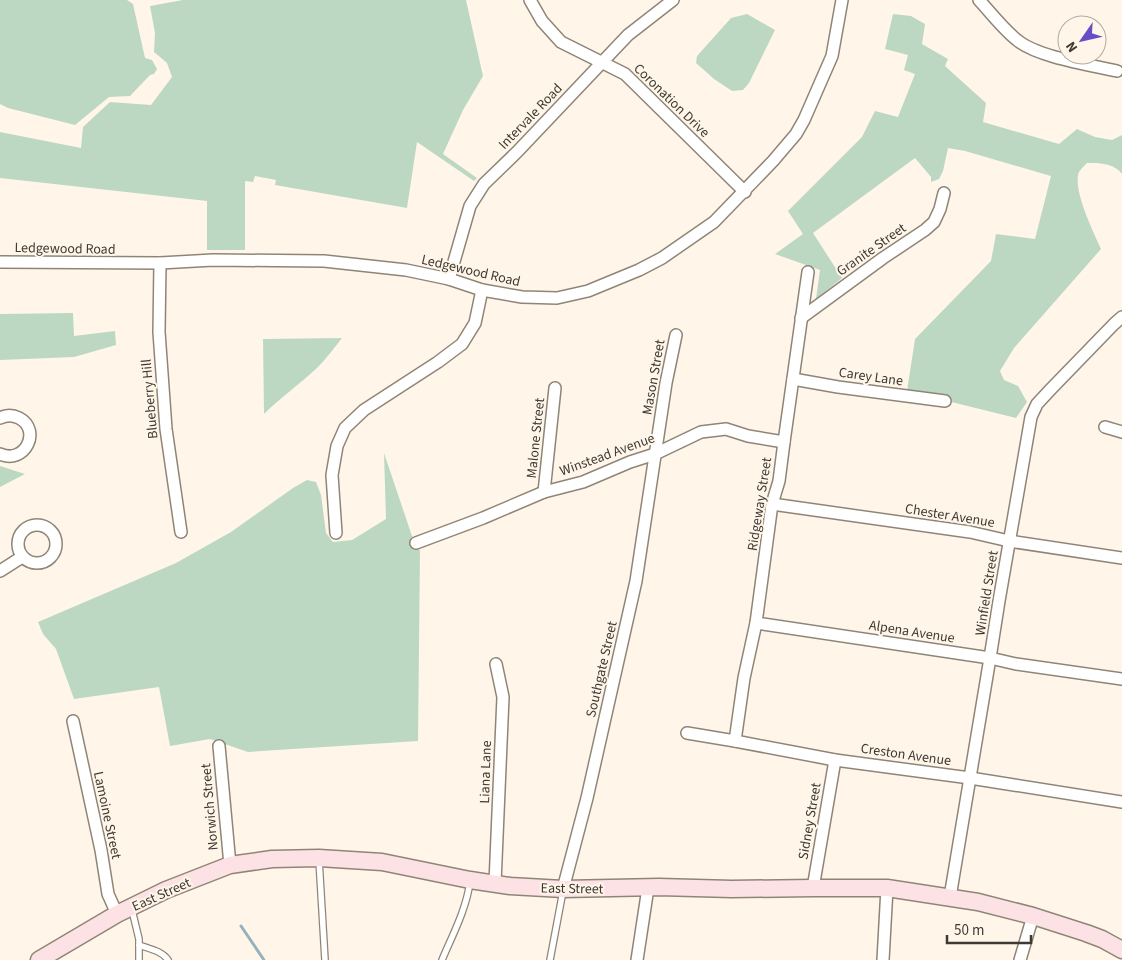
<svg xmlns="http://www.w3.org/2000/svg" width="1122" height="960" font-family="'Source Sans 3',sans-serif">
<rect width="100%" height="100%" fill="#fff6e9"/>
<g fill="#bcd8c3">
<path d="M 0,0 L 127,0 L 133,4 L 145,58 L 152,60 L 157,69 L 154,74 L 150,75 L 130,96 L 109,97 L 75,125 L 8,108 L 0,104 Z"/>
<path d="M 183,0 L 466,0 L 483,76 L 463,110 L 443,154 L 477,178 L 474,181 L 417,142 L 407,208 L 275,185 L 276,180 L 255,176 L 253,182 L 245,181 L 245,250 L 207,250 L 207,201 L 0,178 L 0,132 L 81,148 L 83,127 L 110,102 L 151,105 L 172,77 L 167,63 L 154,52 L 155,33 L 150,6 Z"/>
<path d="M 747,14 L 775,30 L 749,83 L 743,90 L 732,91 L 714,79 L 696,63 L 697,56 L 731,18 Z"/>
<path d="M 893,14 L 911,16 L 925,24 L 922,44 L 948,59 L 945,66 L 986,103 L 983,122 L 1059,144 L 1077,129 L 1095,137 L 1112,140 L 1122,135 L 1122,174 C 1114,163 1099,163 1087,163 C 1084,166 1081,169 1079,172 C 1072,189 1094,233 1101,249 L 1014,348 L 1000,371 L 1004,380 L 1018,386 L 1027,402 L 1016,418 L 907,391 L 915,339 L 991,261 L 996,234 L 1035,239 L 1051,176 L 965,151 L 948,148 L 943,171 L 939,179 L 931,182 L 931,177 L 915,158 L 813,233 L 842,278 L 816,299 L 820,270 L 775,254 L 803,234 L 788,211 L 862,137 L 875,111 L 898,117 L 915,74 L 904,70 L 908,55 L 885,49 Z"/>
<path d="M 73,313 L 74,336 L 115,331 L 116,345 L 74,357 L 0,360 L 0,314 Z"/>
<path d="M 342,338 C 334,348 326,359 317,368 C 300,384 281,397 264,414 L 263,339 Z"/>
<path d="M 384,453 L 412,536 L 420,551 L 418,741 L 248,752 L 210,739 L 170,746 L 159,687 L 74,699 L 56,649 L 43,634 L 38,622 L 176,563 L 231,532 L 293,488 L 307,480 L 316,482 L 321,495 L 326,533 L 333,542 L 352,540 L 386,519 Z"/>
<path d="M 0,466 L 25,474 L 0,487 Z"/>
</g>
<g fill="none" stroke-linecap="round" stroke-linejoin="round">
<path stroke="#96b2bc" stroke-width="3" d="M 241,926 L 264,960"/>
<defs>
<g id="service">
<path d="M 319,860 L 325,960"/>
<path d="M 132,910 L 139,939 L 139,960"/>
<path d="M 139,945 C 150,949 162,951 168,960"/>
<path d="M 442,960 C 453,934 466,910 470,882"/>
<path d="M 550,960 L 563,891"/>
</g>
<g id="minor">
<path d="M 530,0 L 542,21 L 561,42 L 625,74 L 745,192"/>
<path d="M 979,0 C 991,13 1003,29 1017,40 C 1037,57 1091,65 1117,71"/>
<path d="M 0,262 L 160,263 L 213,260 L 324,261 L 406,270 L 449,279 L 482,290 L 522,297 L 557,298 L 588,291 L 639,270 L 662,258 L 714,222 L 773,161 L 796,134 L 804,120 L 832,56 L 842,0"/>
<path d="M 160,263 L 159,332 L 166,429 L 181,532"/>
<path d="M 449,279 L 470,206 L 484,184 L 517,152 L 628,35 L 673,0"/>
<path d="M 801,318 L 883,258 L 925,230 L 934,222 L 940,209 L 944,193"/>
<path d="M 793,379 L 838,387 L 945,401"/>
<path d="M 0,418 C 6,415 13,415 19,418 C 42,430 25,465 0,454"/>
<path d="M 1105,427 L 1122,432"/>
<path d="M 544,492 L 555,388"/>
<path d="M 772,504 L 970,532 L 1009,541 L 1122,558"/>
<circle cx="37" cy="544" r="19"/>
<path d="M 336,533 L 332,475 L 337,446 L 345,428 L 364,410 L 438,362 L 462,344 L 475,323 L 482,290"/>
<path d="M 416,543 L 483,518 L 544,492 L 583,482 L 630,462 L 655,454 L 701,432 L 726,429 L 748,436 L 784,442"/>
<path d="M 0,571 L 22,557"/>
<path d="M 756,623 L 990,658 L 1016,664 L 1122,679"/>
<path d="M 73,721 L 101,850 L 108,894 L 117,914"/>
<path d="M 687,733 L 735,741 L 835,760 L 970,778 L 1122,802"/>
<path d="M 735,741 L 744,678 L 756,623 L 772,504 L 779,481 L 784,442 L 808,272"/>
<path d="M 219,746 L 230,865"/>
<path d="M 495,883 L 503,697 L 496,664"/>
<path d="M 813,888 L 835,760"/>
<path d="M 563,889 L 587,798 L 636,581 L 666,383 L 676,335"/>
<path d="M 950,897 L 990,658 L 999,601 L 1031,417 L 1037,404 L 1050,390 L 1114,324 L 1122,317"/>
<path d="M 637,960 L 648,888"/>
<path d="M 883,960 L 887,888"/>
<path d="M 1020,960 L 1033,916"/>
</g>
<path id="secondary" d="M 39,960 L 117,914 L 166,890 L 230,865 L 272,859 L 319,858 L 382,862 L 470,880 L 510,886 L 563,889 L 659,887 L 732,889 L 813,888 L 887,888 L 978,902 L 1033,916 L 1086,933 L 1102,939 L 1122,950"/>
</defs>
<use href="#service" stroke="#8f8577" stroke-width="8"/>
<use href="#minor" stroke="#8f8577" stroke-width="14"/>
<use href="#secondary" stroke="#8f8577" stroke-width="19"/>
<use href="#service" stroke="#fff" stroke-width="5.5"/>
<use href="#minor" stroke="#fff" stroke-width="11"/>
<use href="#secondary" stroke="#fde2e5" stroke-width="16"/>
</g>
<g text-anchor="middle" stroke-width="4" stroke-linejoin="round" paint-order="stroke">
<g font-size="14" fill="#3e3a33" stroke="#fff6e9">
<text transform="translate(672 100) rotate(44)" y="5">Coronation Drive</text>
<text transform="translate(530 116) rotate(-46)" y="5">Intervale Road</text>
<text transform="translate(65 248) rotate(1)" y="5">Ledgewood Road</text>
<text transform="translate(871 249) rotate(-35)" y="5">Granite Street</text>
<text transform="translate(471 270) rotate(13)" y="5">Ledgewood Road</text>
<text transform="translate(871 376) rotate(8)" y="5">Carey Lane</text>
<text transform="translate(653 377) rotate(-80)" y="5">Mason Street</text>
<text transform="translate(149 399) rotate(-95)" y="5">Blueberry Hill</text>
<text transform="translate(535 438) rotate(-84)" y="5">Malone Street</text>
<text transform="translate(607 454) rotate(-20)" y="5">Winstead Avenue</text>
<text transform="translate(759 504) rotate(-81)" y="5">Ridgeway Street</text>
<text transform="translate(950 515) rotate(9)" y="5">Chester Avenue</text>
<text transform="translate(986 593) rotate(-81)" y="5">Winfield Street</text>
<text transform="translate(912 631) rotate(9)" y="5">Alpena Avenue</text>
<text transform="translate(601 669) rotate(-77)" y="5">Southgate Street</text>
<text transform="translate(906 754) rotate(8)" y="5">Creston Avenue</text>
<text transform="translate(485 772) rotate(-88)" y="5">Liana Lane</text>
<text transform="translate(209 807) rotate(-95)" y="5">Norwich Street</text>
<text transform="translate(108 815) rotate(78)" y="5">Lamoine Street</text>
<text transform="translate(809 821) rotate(-80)" y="5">Sidney Street</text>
<text transform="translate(572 888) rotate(1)" y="5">East Street</text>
<text transform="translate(161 894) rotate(-24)" y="5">East Street</text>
</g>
</g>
<g transform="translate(1082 40) rotate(236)"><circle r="24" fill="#fff6e9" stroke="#b2aba0"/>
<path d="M0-4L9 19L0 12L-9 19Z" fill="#674ec8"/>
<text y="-8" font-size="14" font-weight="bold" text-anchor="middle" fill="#3e3a33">N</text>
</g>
<path d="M947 935v8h84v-8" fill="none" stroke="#3e3a33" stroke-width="2.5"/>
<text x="954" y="935" font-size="15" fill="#3e3a33" stroke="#fff6e9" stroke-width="4" paint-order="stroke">50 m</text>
</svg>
